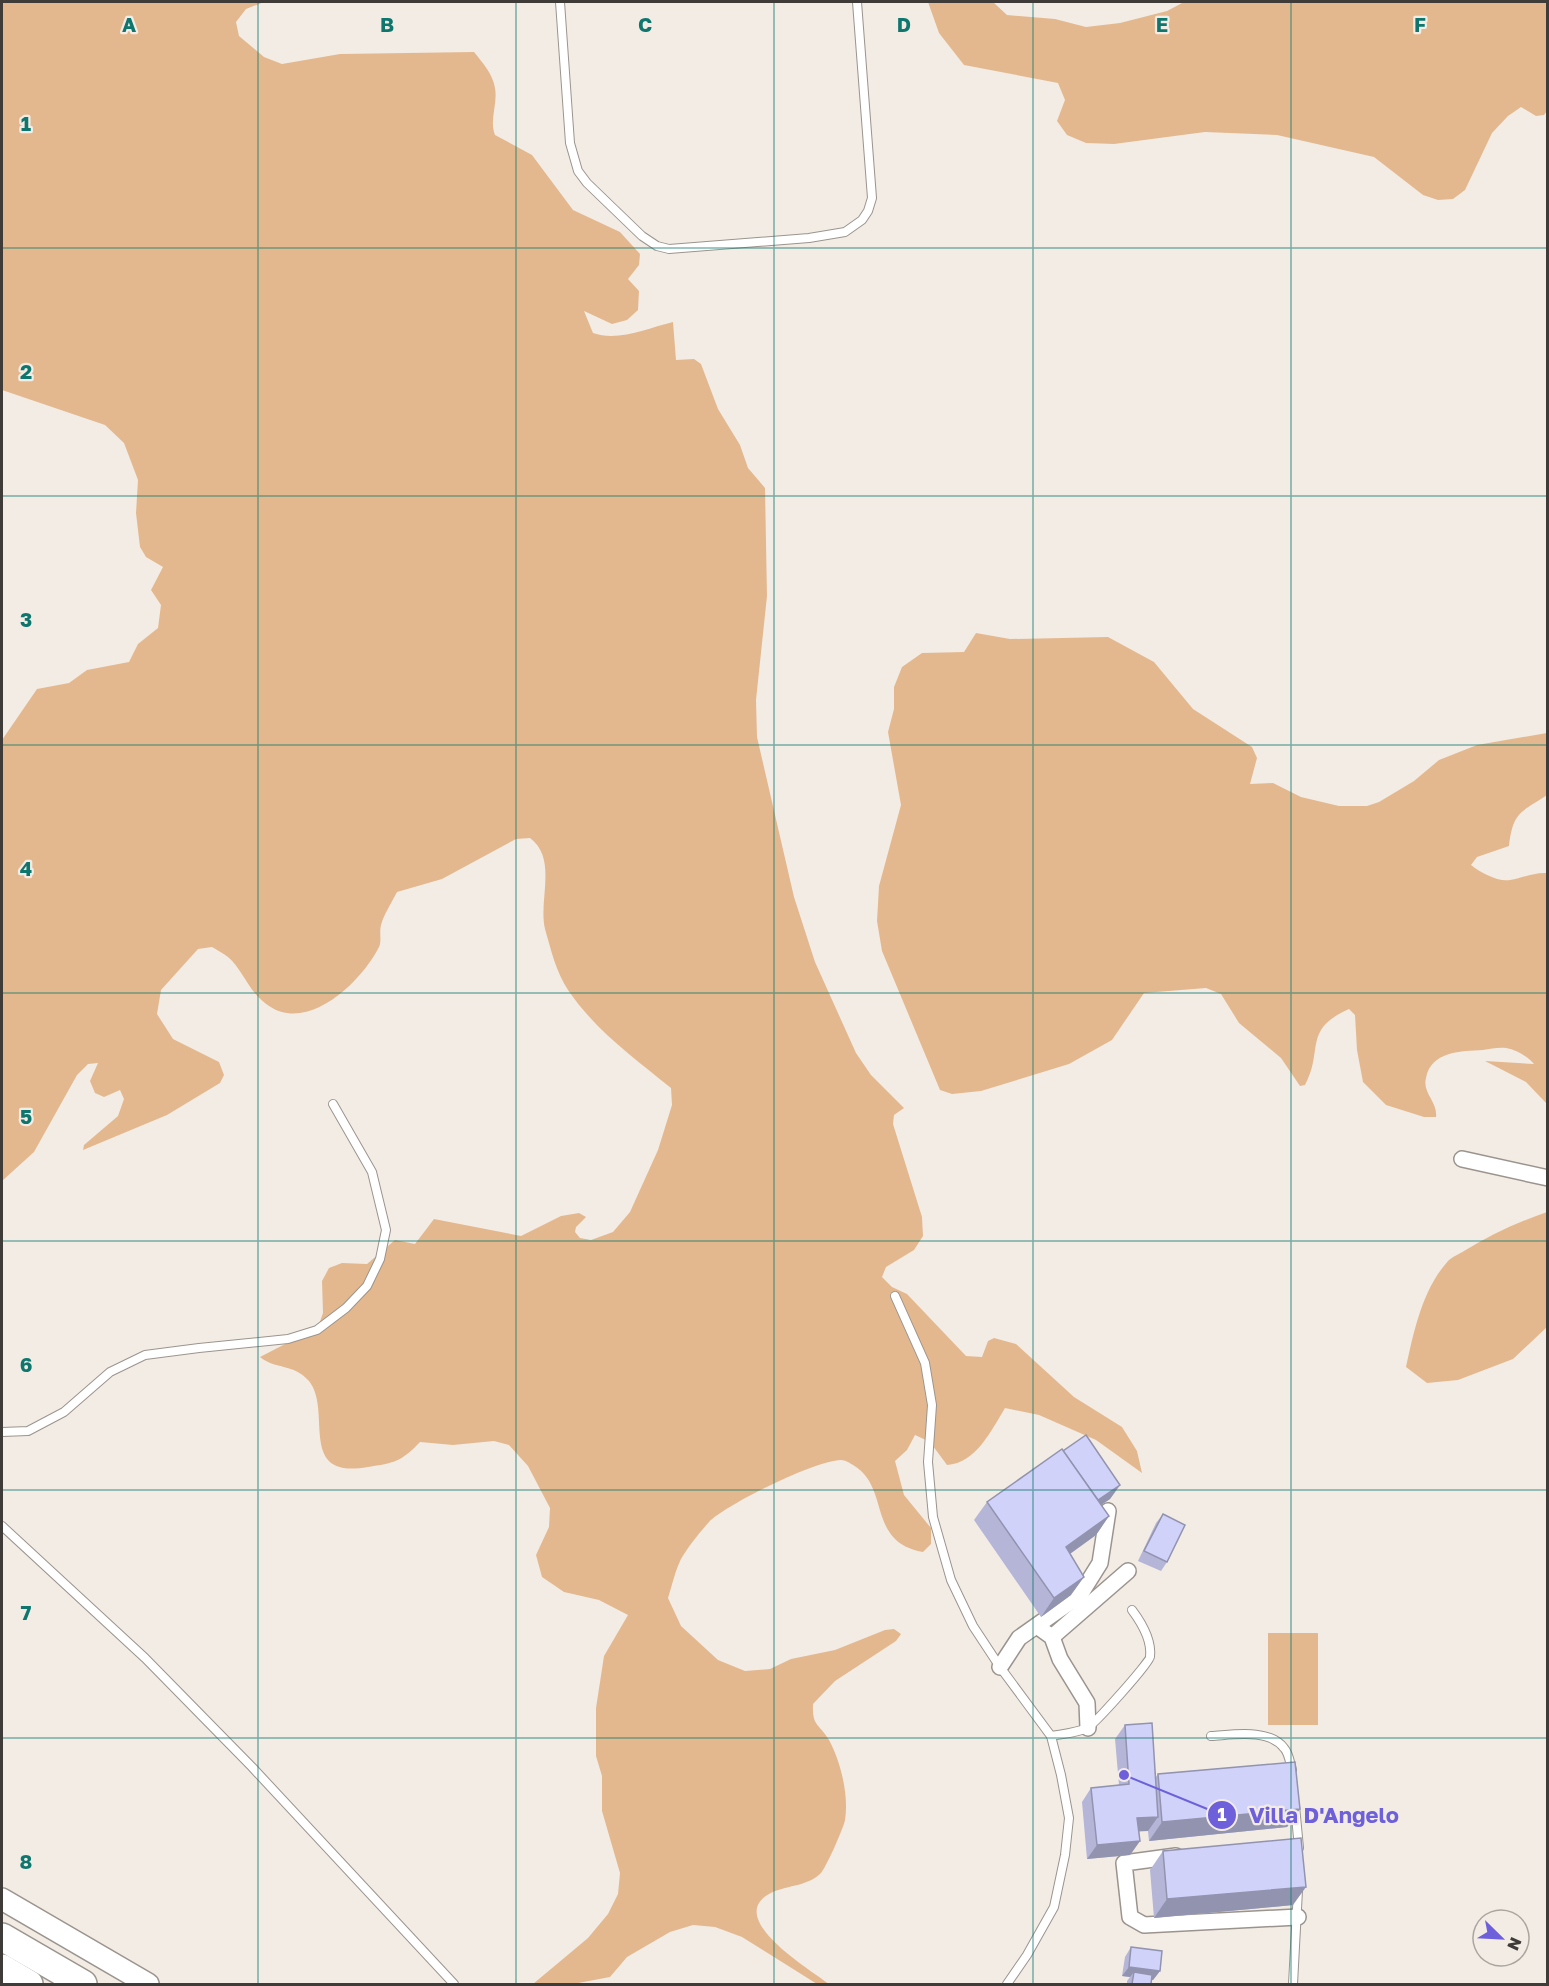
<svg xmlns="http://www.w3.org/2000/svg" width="1549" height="1986" font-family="'Golos Text',sans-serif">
<rect width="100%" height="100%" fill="#f3ece5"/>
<g fill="#e4b88e">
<path d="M 2,2 L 264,2 L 246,9 L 236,22 L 239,36 L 264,57 L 282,64 L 340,54 L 474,52 C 482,62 493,74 495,88 C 498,104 489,120 495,135 L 532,155 L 573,210 L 620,232 L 640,254 L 639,265 L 628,279 L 639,291 L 638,310 L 627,320 L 612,324 L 584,311 L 593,333 C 618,342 648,328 673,322 L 676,360 L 694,359 L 701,364 L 718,409 L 740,445 L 748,468 L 765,488 L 767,596 L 756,700 L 757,737 L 794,897 L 815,962 L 856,1053 L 871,1075 L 904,1108 L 894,1115 L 893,1124 L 922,1217 L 923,1236 L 914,1250 L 886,1267 L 882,1277 L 892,1287 L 907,1294 L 966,1356 L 982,1357 L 988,1341 L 994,1338 L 1016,1344 L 1074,1397 L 1122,1427 L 1137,1451 L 1142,1473 L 1096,1440 L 1039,1415 L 1005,1408 C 991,1431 976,1463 947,1465 L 930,1442 L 915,1435 L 907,1450 L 895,1461 L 904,1495 L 931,1528 L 931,1544 L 923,1552 C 866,1542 891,1487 853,1465 C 850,1463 845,1460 841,1460 C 816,1460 727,1504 709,1522 C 700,1532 688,1547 681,1559 C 675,1571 672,1586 668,1598 L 681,1626 L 718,1660 L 745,1671 L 770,1669 L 791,1659 L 835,1650 L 885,1630 L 894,1629 L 901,1634 L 896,1641 L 835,1681 L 813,1704 C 812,1727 819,1723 829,1740 C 841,1762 849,1796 845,1820 C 844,1827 825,1870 820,1874 C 806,1887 785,1885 769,1894 C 725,1919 811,1970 829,1984 L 817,1984 L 742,1937 L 715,1927 L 693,1925 L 670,1932 L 627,1957 L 610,1977 L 573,1984 L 533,1984 L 588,1938 L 608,1914 L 618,1894 L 620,1873 L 602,1811 L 602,1776 L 596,1756 L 596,1708 L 604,1656 L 628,1615 L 599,1600 L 564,1592 L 542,1577 L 536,1555 L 549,1527 L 550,1508 L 528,1466 L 509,1445 L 494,1441 L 453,1445 L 420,1442 C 401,1462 394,1463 368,1467 C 296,1480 333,1411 309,1381 C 293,1363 276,1370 260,1357 L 318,1327 L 323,1313 L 322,1281 L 329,1268 L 342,1263 L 367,1264 L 395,1240 L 415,1244 L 434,1219 L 521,1236 L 561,1216 L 579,1213 L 586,1217 L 576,1227 L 575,1232 L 580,1238 L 591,1240 L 613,1232 L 630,1212 L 658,1150 L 672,1105 L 671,1088 C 634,1058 595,1030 568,990 C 556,972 551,950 545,929 C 538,900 558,859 530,838 L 516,839 L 442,879 L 397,892 C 392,902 384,914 381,925 C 379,932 382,941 379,947 C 362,981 309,1033 269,1006 C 248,992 244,971 228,957 C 223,953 217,950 212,947 L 198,949 L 161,990 L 157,1014 L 173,1039 L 219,1062 L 224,1075 L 220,1083 L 167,1115 L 83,1150 L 84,1145 L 118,1116 L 124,1099 L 120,1090 L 104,1097 L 95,1093 L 90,1081 L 98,1063 L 88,1064 L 77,1075 L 34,1152 L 2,1181 L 2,740 L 37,689 L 69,683 L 87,670 L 129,662 L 138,644 L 158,628 L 161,605 L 151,590 L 163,567 L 146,557 L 140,547 L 136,513 L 138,480 L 124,443 L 105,425 L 2,390 Z"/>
<path d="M 928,2 L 993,2 L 1007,15 L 1055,19 L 1086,27 L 1120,23 L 1167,11 L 1184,2 L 1547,2 L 1547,111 L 1544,115 L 1536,116 L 1521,107 L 1508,116 L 1492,133 L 1465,190 L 1453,199 L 1438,200 L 1423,195 L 1374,157 L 1277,135 L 1205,132 L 1114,144 L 1086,143 L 1067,135 L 1057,121 L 1065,100 L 1058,83 L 964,65 L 939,33 Z"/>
<path d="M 976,633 L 1010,639 L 1108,637 L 1154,662 L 1193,709 L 1252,747 L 1257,758 L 1250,784 L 1273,783 L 1301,797 L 1339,806 L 1367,806 L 1379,802 L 1414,781 L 1439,760 L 1477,745 L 1547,733 L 1547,795 C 1520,813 1513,812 1509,846 L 1477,857 L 1471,865 C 1481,873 1498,882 1510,880 C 1523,878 1534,872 1547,873 L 1547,1104 L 1526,1082 L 1485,1061 L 1534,1064 C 1527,1056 1517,1050 1506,1048 C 1499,1047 1490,1049 1483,1050 C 1462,1051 1431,1051 1426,1078 C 1422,1093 1438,1102 1436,1117 L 1424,1117 L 1386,1105 L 1363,1082 L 1357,1050 L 1355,1015 L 1349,1009 C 1302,1030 1324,1050 1305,1085 L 1300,1086 L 1281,1058 L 1239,1023 L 1221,994 L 1206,988 L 1144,993 L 1112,1040 L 1069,1064 L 981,1091 L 952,1094 L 940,1090 L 882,951 L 877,921 L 879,886 L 901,805 L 888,732 L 894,709 L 894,687 L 902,667 L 922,653 L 964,652 Z"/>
<path d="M 1547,1212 L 1547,1327 L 1513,1359 L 1458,1380 L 1427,1383 L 1406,1367 C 1414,1331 1422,1290 1448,1261 C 1452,1257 1459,1254 1464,1251 C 1490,1235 1518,1222 1547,1212 Z"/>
<rect x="1268" y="1633" width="50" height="92"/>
</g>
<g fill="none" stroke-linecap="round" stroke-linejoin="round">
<defs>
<g id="lane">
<path d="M 560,2 L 570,143 L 578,171 L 587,183 L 642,236 L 657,246 L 669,249 L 809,238 L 845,232 L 862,220 L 868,211 L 872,198 L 857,2"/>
<path d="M 895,1296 L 925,1363 L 932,1405 L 928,1462 L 933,1517 L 951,1580 L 973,1626 L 1000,1667 L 1051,1736 L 1061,1775 L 1069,1818 L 1065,1855 L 1054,1907 L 1027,1955 L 1007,1984"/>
<path d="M 2,1432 L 28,1431 L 64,1412 L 110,1372 L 145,1355 L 199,1348 L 288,1339 L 317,1330 L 346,1308 L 367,1286 L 380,1259 L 386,1230 L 372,1172 L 333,1104"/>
<path d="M 2,1526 L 145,1658 L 252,1767 L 454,1984"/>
<path d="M 1051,1736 C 1062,1734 1076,1733 1087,1728 C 1094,1725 1150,1662 1150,1657 C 1152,1641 1141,1622 1132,1610"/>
<path d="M 1211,1736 C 1232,1735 1269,1728 1284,1748 C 1289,1753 1290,1763 1292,1770"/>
<path d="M 1295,1806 L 1299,1848"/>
<path d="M 1293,1984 L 1298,1890"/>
</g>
<g id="street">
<path d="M 1462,1159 L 1548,1178"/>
<path d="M 1038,1627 L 1052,1637 L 1060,1659 L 1087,1703 L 1088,1728"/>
<path d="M 1052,1637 L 1128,1571"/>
<path d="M 1000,1667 L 1019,1638 L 1080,1595 L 1100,1563 L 1108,1511"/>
<path d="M 1176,1856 L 1124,1863 L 1130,1917 L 1144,1925 L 1298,1917"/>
</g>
<path id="secondary" d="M 2,1899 L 148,1984"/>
<g id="highway">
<path d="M 2,1937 L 83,1984"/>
<path d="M 2,1968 L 29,1984"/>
</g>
</defs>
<use href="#lane" stroke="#9b948e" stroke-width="10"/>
<use href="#street" stroke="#9b948e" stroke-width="18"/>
<use href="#secondary" stroke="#9b948e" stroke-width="24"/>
<use href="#highway" stroke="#9b948e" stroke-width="30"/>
<use href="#lane" stroke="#fff" stroke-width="8"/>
<use href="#street" stroke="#fff" stroke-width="15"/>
<use href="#secondary" stroke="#fff" stroke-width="21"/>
<use href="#highway" stroke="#fff" stroke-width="27"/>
</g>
<g fill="#b4b5d7">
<path d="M 1063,1451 L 1120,1485 L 1110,1499 L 1101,1505 L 1109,1516 L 1096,1535 L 1070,1554 L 1071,1595 L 1041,1617 L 974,1520 L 987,1502 Z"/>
<path d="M 1163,1514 L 1167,1562 L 1161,1571 L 1138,1561 L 1156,1523 Z"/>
<path d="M 1125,1725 L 1156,1777 L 1158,1774 L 1300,1809 L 1287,1827 L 1149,1841 L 1148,1831 L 1139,1831 L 1140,1841 L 1130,1855 L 1087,1859 L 1082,1802 L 1091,1788 L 1119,1785 L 1115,1739 Z"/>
<path d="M 1163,1851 L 1293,1905 L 1154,1918 L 1150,1870 Z"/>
<path d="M 1131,1947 L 1160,1971 L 1153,1980 L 1152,1980 L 1151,1984 L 1127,1984 L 1127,1981 L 1130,1977 L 1122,1976 L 1125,1957 Z"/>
</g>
<g fill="#9293af">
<path d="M 1120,1485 L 1110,1499 L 1083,1517 L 1093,1503 Z"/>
<path d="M 1109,1516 L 1096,1535 L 1053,1566 L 1066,1547 Z"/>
<path d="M 1084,1577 L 1071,1595 L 1041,1617 L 1054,1598 Z"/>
<path d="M 1300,1809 L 1287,1827 L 1149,1841 L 1162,1822 Z"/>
<path d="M 1158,1817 L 1148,1831 L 1128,1832 L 1137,1818 Z"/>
<path d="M 1140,1841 L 1130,1855 L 1087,1859 L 1097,1845 Z"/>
<path d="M 1306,1887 L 1293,1905 L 1154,1918 L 1167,1899 Z"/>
<path d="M 1129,1967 L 1160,1971 L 1153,1980 L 1133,1978 L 1134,1972 L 1130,1977 L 1122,1976 Z"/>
</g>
<g fill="#d1d2fa" stroke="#9293af" stroke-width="1.5">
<path d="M 1086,1435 L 1120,1485 L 1098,1500 L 1063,1451 Z"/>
<path d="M 1062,1449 L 1109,1516 L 1066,1547 L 1084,1577 L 1054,1598 L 987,1502 Z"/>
<path d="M 1163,1514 L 1185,1525 L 1167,1562 L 1144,1551 Z"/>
<path d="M 1152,1723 L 1158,1817 L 1137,1818 L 1140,1841 L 1097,1845 L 1091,1788 L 1129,1784 L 1125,1725 Z"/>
<path d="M 1295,1762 L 1300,1809 L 1162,1822 L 1158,1774 Z"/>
<path d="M 1301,1838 L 1306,1887 L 1167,1899 L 1163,1851 Z"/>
<path d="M 1131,1947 L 1162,1951 L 1160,1971 L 1129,1967 Z"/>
<path d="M 1134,1972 L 1152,1975 L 1151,1984 L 1132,1984 Z"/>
</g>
<path fill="none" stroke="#0f766e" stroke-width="1.5" stroke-opacity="0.55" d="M 258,2 L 258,1984M 516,2 L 516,1984M 774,2 L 774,1984M 1033,2 L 1033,1984M 1291,2 L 1291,1984M 2,248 L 1548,248M 2,496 L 1548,496M 2,745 L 1548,745M 2,993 L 1548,993M 2,1241 L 1548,1241M 2,1490 L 1548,1490M 2,1738 L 1548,1738"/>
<g font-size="20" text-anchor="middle" font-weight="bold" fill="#0f766e" stroke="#f3ece5" stroke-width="4.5" stroke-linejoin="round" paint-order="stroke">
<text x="129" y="32">A</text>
<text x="387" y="32">B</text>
<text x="645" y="32">C</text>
<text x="904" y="32">D</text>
<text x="1162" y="32">E</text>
<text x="1420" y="32">F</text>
<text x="26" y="131">1</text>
<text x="26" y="379">2</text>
<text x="26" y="627">3</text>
<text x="26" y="876">4</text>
<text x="26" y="1124">5</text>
<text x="26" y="1372">6</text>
<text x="26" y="1620">7</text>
<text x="26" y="1869">8</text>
</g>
<path fill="none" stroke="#6d60da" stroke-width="2" d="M1124 1775L1222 1815"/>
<g fill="#6d60da" stroke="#f3ece5" stroke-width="2">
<circle cx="1124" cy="1775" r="6"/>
<circle cx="1222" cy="1815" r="15"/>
</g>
<g font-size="18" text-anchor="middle" font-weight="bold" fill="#fff">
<text x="1222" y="1821">1</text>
</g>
<g font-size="22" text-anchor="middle" font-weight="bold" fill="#6d60da" stroke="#f3ece5" stroke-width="4.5" stroke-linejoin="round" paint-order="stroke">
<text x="1324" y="1823">Villa D'Angelo</text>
</g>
<rect width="1549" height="1986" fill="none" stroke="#3e3b38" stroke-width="6"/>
<g transform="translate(1501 1938) rotate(114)"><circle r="28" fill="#f3ece5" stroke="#aba5a0" stroke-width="1.5"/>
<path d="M0-4.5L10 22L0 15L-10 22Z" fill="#6d60da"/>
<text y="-9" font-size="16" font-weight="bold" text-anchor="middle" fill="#3e3b38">N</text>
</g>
</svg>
